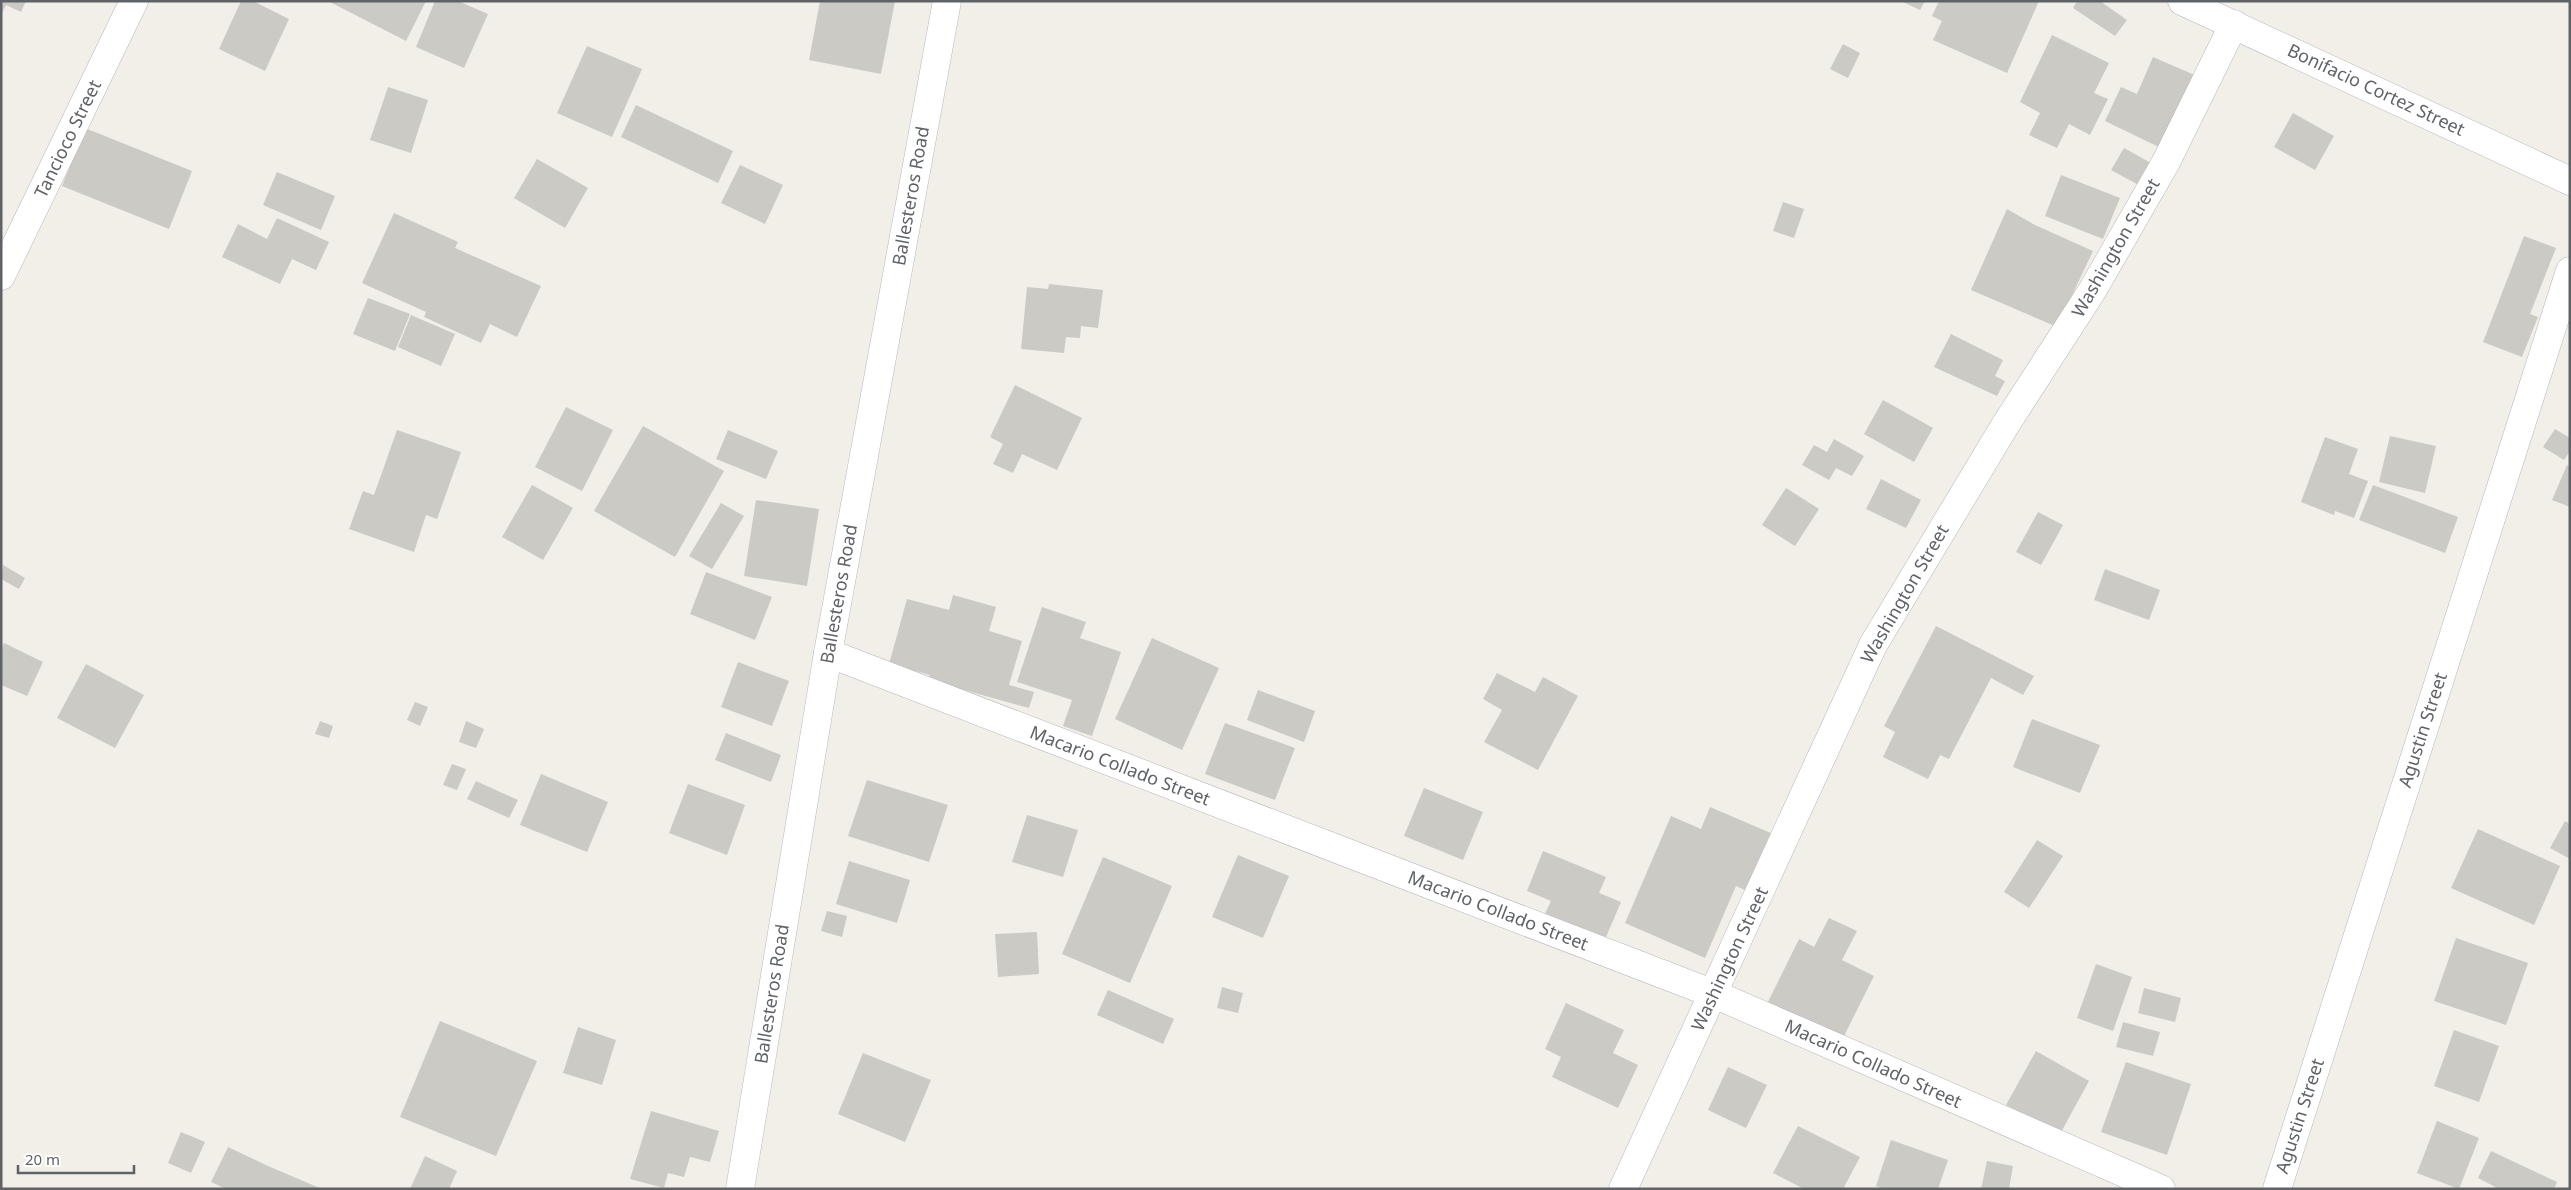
<svg xmlns="http://www.w3.org/2000/svg" width="2571" height="1190" font-family="'Noto Sans',sans-serif">
<rect width="100%" height="100%" fill="#f1efe8"/>
<g fill="#cccac5">
<path d="M 1,1 L 26,1 L 21,12 L 6,5 L 1,15 Z"/>
<path d="M 241,1 L 253,1 L 289,19 L 265,71 L 219,49 Z"/>
<path d="M 328,1 L 426,1 L 406,41 Z"/>
<path d="M 435,1 L 458,1 L 488,14 L 464,68 L 416,47 Z"/>
<path d="M 820,1 L 895,1 L 881,74 L 809,60 Z"/>
<path d="M 1901,1 L 1925,1 L 1920,10 Z"/>
<path d="M 1939,1 L 2039,1 L 2007,73 L 1933,40 L 1942,21 L 1932,16 Z"/>
<path d="M 2077,1 L 2100,1 L 2127,20 L 2115,36 L 2073,8 Z"/>
<path d="M 2052,35 L 2109,63 L 2094,93 L 2108,99 L 2090,135 L 2069,124 L 2057,148 L 2029,135 L 2040,113 L 2020,102 Z"/>
<path d="M 1843,44 L 1860,53 L 1848,78 L 1830,69 Z"/>
<path d="M 587,46 L 642,69 L 612,137 L 557,113 Z"/>
<path d="M 2153,57 L 2197,76 L 2165,150 L 2105,121 L 2121,87 L 2137,94 Z"/>
<path d="M 388,87 L 428,100 L 411,153 L 370,140 Z"/>
<path d="M 636,105 L 733,151 L 718,183 L 621,137 Z"/>
<path d="M 2293,113 L 2334,136 L 2315,170 L 2274,147 Z"/>
<path d="M 85,128 L 192,171 L 169,229 L 62,186 Z"/>
<path d="M 2124,148 L 2158,167 L 2146,189 L 2111,170 Z"/>
<path d="M 537,159 L 588,188 L 565,228 L 514,198 Z"/>
<path d="M 740,165 L 783,185 L 765,224 L 721,203 Z"/>
<path d="M 277,172 L 335,196 L 321,230 L 263,205 Z"/>
<path d="M 2061,175 L 2120,198 L 2103,239 L 2045,216 Z"/>
<path d="M 1783,202 L 1804,209 L 1794,238 L 1773,231 Z"/>
<path d="M 2007,209 L 2035,225 L 2093,251 L 2057,327 L 1971,290 Z"/>
<path d="M 394,213 L 458,242 L 455,248 L 541,286 L 517,337 L 490,324 L 481,343 L 424,317 L 426,312 L 362,283 Z"/>
<path d="M 277,218 L 329,242 L 316,270 L 292,259 L 280,284 L 222,257 L 238,224 L 267,239 Z"/>
<path d="M 2524,236 L 2556,248 L 2530,314 L 2538,317 L 2522,357 L 2483,342 Z"/>
<path d="M 1049,284 L 1103,290 L 1098,328 L 1081,326 L 1080,338 L 1066,337 L 1064,353 L 1021,349 L 1027,287 L 1048,289 Z"/>
<path d="M 368,298 L 410,314 L 395,351 L 353,334 Z"/>
<path d="M 411,315 L 455,334 L 441,366 L 398,347 Z"/>
<path d="M 1951,334 L 2003,360 L 1995,376 L 2005,381 L 1997,396 L 1934,367 Z"/>
<path d="M 1015,385 L 1082,418 L 1057,470 L 1022,454 L 1013,473 L 993,464 L 1003,444 L 990,437 Z"/>
<path d="M 1883,400 L 1933,428 L 1914,462 L 1864,434 Z"/>
<path d="M 566,407 L 613,430 L 582,491 L 535,467 Z"/>
<path d="M 643,426 L 724,471 L 675,557 L 594,511 Z"/>
<path d="M 2555,429 L 2570,438 L 2570,451 L 2564,460 L 2543,447 Z"/>
<path d="M 397,430 L 461,452 L 437,519 L 426,515 L 414,552 L 349,529 L 363,491 L 374,495 Z"/>
<path d="M 728,430 L 778,451 L 766,479 L 716,459 Z"/>
<path d="M 2390,436 L 2436,446 L 2425,493 L 2379,482 Z"/>
<path d="M 2325,437 L 2358,449 L 2349,474 L 2368,481 L 2354,518 L 2335,511 L 2334,515 L 2301,502 Z"/>
<path d="M 1834,439 L 1864,456 L 1852,476 L 1836,468 L 1829,480 L 1802,465 L 1814,445 L 1827,452 Z"/>
<path d="M 2567,465 L 2570,466 L 2570,507 L 2552,500 Z"/>
<path d="M 1881,479 L 1921,500 L 1906,528 L 1866,509 Z"/>
<path d="M 532,485 L 573,508 L 543,560 L 502,537 Z"/>
<path d="M 2373,485 L 2458,517 L 2445,553 L 2359,520 Z"/>
<path d="M 1786,488 L 1819,509 L 1795,546 L 1762,525 Z"/>
<path d="M 756,500 L 819,509 L 807,586 L 744,576 Z"/>
<path d="M 721,503 L 744,516 L 712,569 L 689,556 Z"/>
<path d="M 2038,512 L 2063,525 L 2041,565 L 2016,552 Z"/>
<path d="M 3,565 L 25,578 L 19,589 L 1,579 Z"/>
<path d="M 2105,569 L 2160,590 L 2149,620 L 2094,600 Z"/>
<path d="M 706,572 L 772,597 L 755,640 L 690,614 Z"/>
<path d="M 953,595 L 996,607 L 989,631 L 1022,641 L 1009,685 L 1034,692 L 1029,708 L 928,680 L 930,675 L 889,664 L 907,599 L 949,610 Z"/>
<path d="M 1042,607 L 1086,622 L 1080,638 L 1121,652 L 1092,736 L 1063,726 L 1072,700 L 1017,682 Z"/>
<path d="M 1936,626 L 2034,676 L 2023,695 L 1991,678 L 1949,759 L 1940,755 L 1928,779 L 1883,757 L 1895,732 L 1884,726 Z"/>
<path d="M 1152,638 L 1219,668 L 1182,750 L 1115,719 Z"/>
<path d="M 4,643 L 43,662 L 27,696 L 1,685 L 1,650 Z"/>
<path d="M 738,662 L 789,681 L 772,726 L 721,707 Z"/>
<path d="M 86,664 L 144,695 L 115,748 L 57,718 Z"/>
<path d="M 1497,673 L 1535,692 L 1543,677 L 1578,696 L 1538,770 L 1484,742 L 1502,710 L 1483,699 Z"/>
<path d="M 1258,690 L 1315,711 L 1304,742 L 1247,720 Z"/>
<path d="M 415,702 L 428,707 L 420,726 L 407,720 Z"/>
<path d="M 2032,719 L 2100,745 L 2080,793 L 2013,767 Z"/>
<path d="M 320,721 L 333,726 L 329,738 L 315,734 Z"/>
<path d="M 466,721 L 484,729 L 476,748 L 459,742 Z"/>
<path d="M 1225,723 L 1295,748 L 1275,800 L 1205,774 Z"/>
<path d="M 726,733 L 781,755 L 771,782 L 715,760 Z"/>
<path d="M 452,764 L 466,769 L 457,790 L 443,785 Z"/>
<path d="M 541,774 L 608,802 L 587,852 L 520,825 Z"/>
<path d="M 867,780 L 948,805 L 929,862 L 848,836 Z"/>
<path d="M 476,781 L 518,800 L 509,818 L 467,799 Z"/>
<path d="M 688,784 L 745,805 L 727,855 L 669,833 Z"/>
<path d="M 1424,788 L 1483,812 L 1463,860 L 1404,836 Z"/>
<path d="M 1710,807 L 1773,834 L 1747,891 L 1736,886 L 1705,958 L 1625,923 L 1671,816 L 1701,829 Z"/>
<path d="M 1027,815 L 1078,830 L 1063,877 L 1012,862 Z"/>
<path d="M 2565,821 L 2570,824 L 2570,859 L 2550,848 Z"/>
<path d="M 2478,829 L 2560,866 L 2534,925 L 2451,888 Z"/>
<path d="M 2037,840 L 2063,856 L 2029,908 L 2004,892 Z"/>
<path d="M 1543,851 L 1606,877 L 1599,893 L 1621,902 L 1603,944 L 1543,918 L 1551,901 L 1527,891 Z"/>
<path d="M 1238,855 L 1289,876 L 1263,938 L 1212,917 Z"/>
<path d="M 1103,857 L 1172,886 L 1130,983 L 1062,954 Z"/>
<path d="M 849,861 L 910,880 L 897,923 L 836,904 Z"/>
<path d="M 827,911 L 847,916 L 842,937 L 821,931 Z"/>
<path d="M 1829,918 L 1857,931 L 1842,960 L 1874,976 L 1841,1042 L 1766,1006 L 1799,939 L 1814,947 Z"/>
<path d="M 1037,932 L 1039,974 L 998,977 L 995,934 Z"/>
<path d="M 2456,938 L 2528,963 L 2506,1025 L 2434,1001 Z"/>
<path d="M 2096,964 L 2132,977 L 2113,1031 L 2077,1018 Z"/>
<path d="M 1222,987 L 1243,993 L 1238,1013 L 1217,1008 Z"/>
<path d="M 2144,988 L 2181,998 L 2175,1022 L 2138,1013 Z"/>
<path d="M 1108,990 L 1174,1019 L 1163,1044 L 1097,1015 Z"/>
<path d="M 1566,1003 L 1624,1030 L 1613,1053 L 1638,1065 L 1618,1108 L 1552,1077 L 1561,1057 L 1545,1049 Z"/>
<path d="M 440,1021 L 537,1061 L 496,1156 L 400,1117 Z"/>
<path d="M 2123,1022 L 2160,1032 L 2153,1056 L 2116,1047 Z"/>
<path d="M 578,1027 L 616,1040 L 602,1085 L 563,1073 Z"/>
<path d="M 2454,1030 L 2499,1046 L 2479,1102 L 2434,1086 Z"/>
<path d="M 2036,1051 L 2089,1081 L 2060,1134 L 2006,1105 Z"/>
<path d="M 863,1053 L 931,1080 L 905,1142 L 838,1114 Z"/>
<path d="M 2126,1062 L 2191,1084 L 2167,1155 L 2101,1132 Z"/>
<path d="M 1728,1067 L 1767,1085 L 1746,1128 L 1708,1110 Z"/>
<path d="M 651,1111 L 719,1131 L 710,1162 L 690,1157 L 684,1177 L 668,1173 L 664,1188 L 630,1179 Z"/>
<path d="M 2437,1121 L 2479,1138 L 2459,1189 L 2417,1173 Z"/>
<path d="M 1798,1126 L 1860,1157 L 1843,1189 L 1804,1189 L 1773,1173 Z"/>
<path d="M 181,1132 L 205,1142 L 191,1173 L 168,1163 Z"/>
<path d="M 1891,1140 L 1948,1160 L 1938,1189 L 1885,1189 L 1876,1186 Z"/>
<path d="M 228,1147 L 268,1166 L 322,1189 L 226,1189 L 211,1182 Z"/>
<path d="M 2491,1151 L 2557,1182 L 2554,1189 L 2499,1189 L 2478,1178 Z"/>
<path d="M 425,1156 L 457,1171 L 449,1189 L 410,1189 Z"/>
<path d="M 1987,1161 L 2013,1166 L 2009,1189 L 1981,1189 Z"/>
</g>
<g fill="none" stroke-linecap="round" stroke-linejoin="round">
<defs>
<g id="minor">
<path d="M 2182,1 L 2570,181"/>
<path d="M 1,276 L 134,1"/>
<path d="M 1623,1189 L 1873,645 L 2006,424 L 2092,291 L 2166,162 L 2234,24"/>
<path d="M 2277,1189 L 2570,271"/>
</g>
<path id="tertiary" d="M 828,653 L 1714,994 L 2161,1189"/>
<path id="secondary" d="M 740,1189 L 828,653 L 947,1"/>
</defs>
<use href="#minor" stroke="#b5b8bc" stroke-width="29"/>
<use href="#tertiary" stroke="#b5b8bc" stroke-width="29"/>
<use href="#secondary" stroke="#b6babf" stroke-width="29"/>
<use href="#minor" stroke="#fff" stroke-width="28"/>
<use href="#tertiary" stroke="#fff" stroke-width="28"/>
<use href="#secondary" stroke="#fff" stroke-width="28"/>
</g>
<g text-anchor="middle" stroke-width="4" stroke-linejoin="round" paint-order="stroke">
<g font-size="18" fill="#5f6368" stroke="#fff">
<text transform="translate(2376 90) rotate(25)" y="6">Bonifacio Cortez Street</text>
<text transform="translate(68 139) rotate(-64)" y="6">Tancioco Street</text>
<text transform="translate(911 196) rotate(-80)" y="6">Ballesteros Road</text>
<text transform="translate(2116 248) rotate(-60)" y="6">Washington Street</text>
<text transform="translate(839 594) rotate(-80)" y="6">Ballesteros Road</text>
<text transform="translate(1905 594) rotate(-60)" y="6">Washington Street</text>
<text transform="translate(2423 730) rotate(-72)" y="6">Agustin Street</text>
<text transform="translate(1120 766) rotate(21)" y="6">Macario Collado Street</text>
<text transform="translate(1498 911) rotate(21)" y="6">Macario Collado Street</text>
<text transform="translate(1730 959) rotate(-65)" y="6">Washington Street</text>
<text transform="translate(772 994) rotate(-81)" y="6">Ballesteros Road</text>
<text transform="translate(1873 1064) rotate(24)" y="6">Macario Collado Street</text>
<text transform="translate(2300 1116) rotate(-72)" y="6">Agustin Street</text>
</g>
</g>
<rect width="2571" height="1190" fill="none" stroke="#5f6368" stroke-width="5"/>
<path d="M18 1165v8h116v-8" fill="none" stroke="#5f6368" stroke-width="2.5"/>
<text x="25" y="1165" font-size="15" fill="#5f6368" stroke="#ffffff" stroke-width="4" paint-order="stroke">20 m</text>
</svg>
